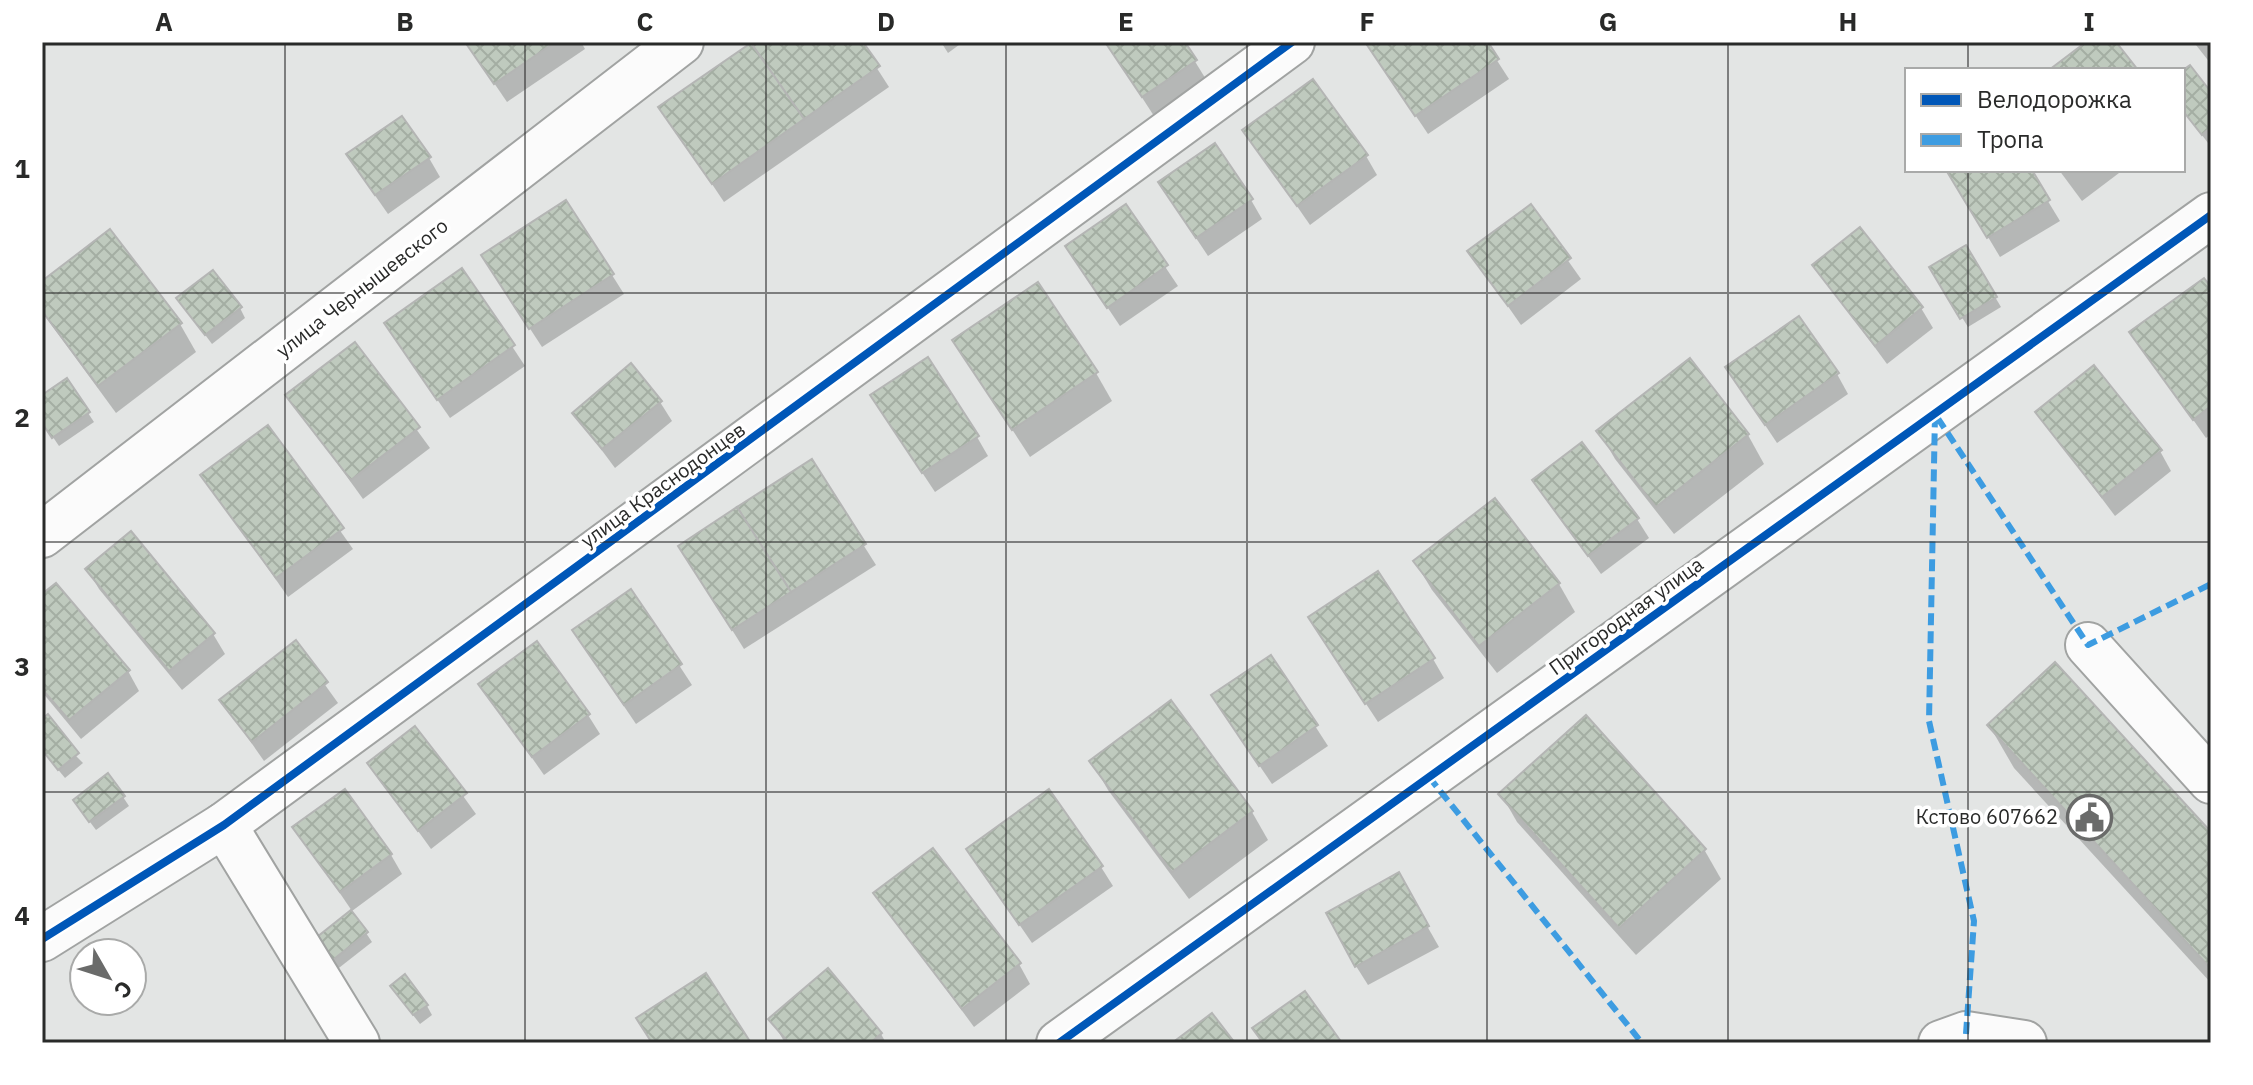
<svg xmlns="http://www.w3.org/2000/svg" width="2253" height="1085" font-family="'IBM Plex Sans',sans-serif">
<defs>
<pattern id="building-cross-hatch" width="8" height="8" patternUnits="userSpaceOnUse" patternTransform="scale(2)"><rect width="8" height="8" fill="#bfcabe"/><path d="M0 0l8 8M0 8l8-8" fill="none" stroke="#a4aea3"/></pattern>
</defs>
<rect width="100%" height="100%" fill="#e3e5e4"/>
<g fill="#0003">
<path d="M 466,42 L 581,42 L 585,49 L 507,102 Z"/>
<path d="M 755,42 L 860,42 L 889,87 L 724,202 L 661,108 Z"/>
<path d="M 941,42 L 963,42 L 948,53 Z"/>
<path d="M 1106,42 L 1183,42 L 1207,81 L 1154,116 Z"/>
<path d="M 1366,42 L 1485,42 L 1509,79 L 1428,134 Z"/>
<path d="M 2195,42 L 2211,42 L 2211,64 L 2196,45 Z"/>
<path d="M 2183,73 L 2211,96 L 2208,143 L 2183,110 Z"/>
<path d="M 1245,131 L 1366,156 L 1377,175 L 1310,225 Z"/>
<path d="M 429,158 L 440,177 L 388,214 L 360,174 Z"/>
<path d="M 1948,170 L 2029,170 L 2060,221 L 2000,257 Z"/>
<path d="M 2059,170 L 2123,170 L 2082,201 Z"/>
<path d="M 1251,200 L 1262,219 L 1208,256 L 1172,202 Z"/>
<path d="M 1125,207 L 1178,286 L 1120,326 L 1067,247 Z"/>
<path d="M 1530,207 L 1581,279 L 1521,325 L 1470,252 Z"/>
<path d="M 1965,247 L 2001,307 L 1968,327 L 1931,268 Z"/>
<path d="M 1815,266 L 1921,308 L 1933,328 L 1887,364 Z"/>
<path d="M 462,271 L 525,366 L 450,418 L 398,343 Z"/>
<path d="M 495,275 L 612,275 L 624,294 L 542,347 Z"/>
<path d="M 42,283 L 180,324 L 196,352 L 116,413 L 42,312 Z"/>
<path d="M 2211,290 L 2211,434 L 2206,438 L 2132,333 Z"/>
<path d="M 185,308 L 240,308 L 245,318 L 212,344 Z"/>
<path d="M 954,340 L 1096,373 L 1112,401 L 1030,457 Z"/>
<path d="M 354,344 L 430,448 L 363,499 L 288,395 Z"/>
<path d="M 1690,361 L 1748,435 L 1764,464 L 1674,534 L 1615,459 L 1599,431 Z"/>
<path d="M 1727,368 L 1837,374 L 1848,394 L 1777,443 Z"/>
<path d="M 42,397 L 88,413 L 94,422 L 59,446 L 42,421 Z"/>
<path d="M 660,402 L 672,421 L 615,468 L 574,413 Z"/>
<path d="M 2037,412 L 2160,451 L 2171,471 L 2115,516 Z"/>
<path d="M 884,415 L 977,437 L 988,456 L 935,492 Z"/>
<path d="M 268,428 L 353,549 L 288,597 L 203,475 Z"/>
<path d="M 811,462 L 876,565 L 744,649 L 692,566 Z"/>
<path d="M 1534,481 L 1637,519 L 1649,538 L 1601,574 Z"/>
<path d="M 1494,501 L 1559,584 L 1575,612 L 1497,673 L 1432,590 L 1415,562 Z"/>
<path d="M 88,570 L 213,634 L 225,654 L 182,690 L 99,589 Z"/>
<path d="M 631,592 L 692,685 L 636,724 L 586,650 Z"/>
<path d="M 42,597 L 128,671 L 139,691 L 81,739 L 42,692 Z"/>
<path d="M 1322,637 L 1433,659 L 1444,678 L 1378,722 Z"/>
<path d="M 295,643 L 338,703 L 264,761 L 222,701 Z"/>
<path d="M 1271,658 L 1328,746 L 1272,784 L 1225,715 Z"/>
<path d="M 481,685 L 588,715 L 600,734 L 544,775 Z"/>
<path d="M 1586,718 L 1705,851 L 1721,879 L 1636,955 L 1517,822 L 1501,794 Z"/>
<path d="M 42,722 L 83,763 L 65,778 L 42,750 Z"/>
<path d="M 1989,725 L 2211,835 L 2211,983 L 2014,768 Z"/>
<path d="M 415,729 L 476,814 L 431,849 L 370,764 Z"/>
<path d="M 1092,762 L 1252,812 L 1268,840 L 1189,899 L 1108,790 Z"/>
<path d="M 123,797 L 129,806 L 96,830 L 81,810 Z"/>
<path d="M 295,827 L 391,855 L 402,874 L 352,911 Z"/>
<path d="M 968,850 L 1101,867 L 1113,886 L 1032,943 Z"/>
<path d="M 1398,875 L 1439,947 L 1368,985 L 1356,966 Z"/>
<path d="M 876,894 L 1019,964 L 1030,984 L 974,1027 Z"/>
<path d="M 366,933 L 372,942 L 335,971 L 314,942 Z"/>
<path d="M 398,996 L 427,1006 L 432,1015 L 420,1024 Z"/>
<path d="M 771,1019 L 881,1034 L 886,1043 L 785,1043 Z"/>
</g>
<g fill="url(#building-cross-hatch)" stroke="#b4b5b4" stroke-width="2">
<path d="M 465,42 L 555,42 L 494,84 Z"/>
<path d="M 863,42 L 880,66 L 804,119 L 751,43 Z"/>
<path d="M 1105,42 L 1185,42 L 1197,60 L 1142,97 Z"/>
<path d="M 1365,42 L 1488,42 L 1499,59 L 1415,116 Z"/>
<path d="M 2086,42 L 2116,42 L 2138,70 L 2049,70 Z"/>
<path d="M 751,43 L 804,119 L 712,184 L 658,107 Z"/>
<path d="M 2190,65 L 2211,92 L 2211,127 L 2202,135 L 2183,111 L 2183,70 Z"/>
<path d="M 1313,79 L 1368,155 L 1297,206 L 1242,130 Z"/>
<path d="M 402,116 L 431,157 L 375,195 L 346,154 Z"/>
<path d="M 1215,143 L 1253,199 L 1196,238 L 1158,182 Z"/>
<path d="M 1946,170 L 2032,170 L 2050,200 L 1987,238 Z"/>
<path d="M 566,200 L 614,274 L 529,329 L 481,255 Z"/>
<path d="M 1126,204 L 1168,265 L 1107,308 L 1065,246 Z"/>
<path d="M 1531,204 L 1571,258 L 1508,306 L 1467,251 Z"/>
<path d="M 1860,227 L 1923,307 L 1875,346 L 1812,265 Z"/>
<path d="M 110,229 L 182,323 L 98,386 L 42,311 L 42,281 Z"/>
<path d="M 1966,245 L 1997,297 L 1960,319 L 1929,267 Z"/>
<path d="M 462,268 L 515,345 L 437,400 L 384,323 Z"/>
<path d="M 213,270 L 242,307 L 205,335 L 176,298 Z"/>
<path d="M 2204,278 L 2211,287 L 2211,406 L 2193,420 L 2129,332 Z"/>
<path d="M 1038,282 L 1098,372 L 1012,430 L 952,340 Z"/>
<path d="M 1799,316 L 1839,373 L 1765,425 L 1725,367 Z"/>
<path d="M 355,342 L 420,427 L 351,480 L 285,395 Z"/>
<path d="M 928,357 L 979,436 L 922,473 L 870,395 Z"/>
<path d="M 1690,358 L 1749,434 L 1656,507 L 1596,431 Z"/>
<path d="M 631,363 L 662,401 L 602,449 L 572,413 Z"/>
<path d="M 2094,365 L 2162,450 L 2102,497 L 2035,412 Z"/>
<path d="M 67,378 L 90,412 L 52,438 L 42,423 L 42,395 Z"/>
<path d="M 268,425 L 344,528 L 276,578 L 200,475 Z"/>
<path d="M 1582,442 L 1639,518 L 1588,556 L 1532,480 Z"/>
<path d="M 812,459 L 866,544 L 791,592 L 737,507 Z"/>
<path d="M 1495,498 L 1560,583 L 1479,646 L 1413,561 Z"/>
<path d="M 737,507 L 791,592 L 732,630 L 678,546 Z"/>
<path d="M 131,531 L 215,633 L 169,671 L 85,569 Z"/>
<path d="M 1378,571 L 1435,658 L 1365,704 L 1308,617 Z"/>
<path d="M 56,583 L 130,670 L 69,720 L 42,689 L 42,594 Z"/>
<path d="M 631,589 L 682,664 L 624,705 L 572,630 Z"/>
<path d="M 296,640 L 328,682 L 252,742 L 219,700 Z"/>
<path d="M 537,641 L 590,714 L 532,757 L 478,684 Z"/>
<path d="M 1271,655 L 1318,725 L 1259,766 L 1211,695 Z"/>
<path d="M 2055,662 L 2211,832 L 2211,969 L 1987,725 Z"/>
<path d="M 1171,700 L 1253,811 L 1172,872 L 1089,761 Z"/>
<path d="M 48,714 L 79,753 L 58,770 L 42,750 L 42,719 Z"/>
<path d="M 1586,715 L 1706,849 L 1619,928 L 1498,794 Z"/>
<path d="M 415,726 L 467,793 L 418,831 L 367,763 Z"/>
<path d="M 108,773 L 125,796 L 89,822 L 73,800 Z"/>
<path d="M 345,789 L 392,854 L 340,892 L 292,827 Z"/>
<path d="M 1049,789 L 1103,866 L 1019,925 L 966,849 Z"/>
<path d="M 933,848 L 1021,963 L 962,1009 L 873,893 Z"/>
<path d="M 1399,872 L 1429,926 L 1355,967 L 1326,913 Z"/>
<path d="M 351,910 L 368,932 L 329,963 L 312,941 Z"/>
<path d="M 828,968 L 882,1033 L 870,1043 L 789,1043 L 768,1019 Z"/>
<path d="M 706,973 L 751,1043 L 652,1043 L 636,1018 Z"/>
<path d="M 405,974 L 428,1005 L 413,1015 L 390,986 Z"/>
<path d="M 1305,991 L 1342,1043 L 1263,1043 L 1252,1028 Z"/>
<path d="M 1212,1013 L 1235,1043 L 1172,1043 Z"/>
</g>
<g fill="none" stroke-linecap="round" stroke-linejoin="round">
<defs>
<g id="minor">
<path d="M 42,535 L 681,42"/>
<path d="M 2088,645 L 2211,781"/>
<path d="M 224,825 L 357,1043"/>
<path d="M 42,939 L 224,825 L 1292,42"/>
<path d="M 1059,1043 L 2211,215"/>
<path d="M 1941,1043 L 1966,1034 L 2024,1043"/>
</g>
</defs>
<use href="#minor" stroke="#a1a3a2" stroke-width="48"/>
<use href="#minor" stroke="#fbfbfb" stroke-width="44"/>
<g stroke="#3d9ce1" stroke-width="6" stroke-dasharray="12 6" stroke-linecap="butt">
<path d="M 1429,777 L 1642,1043"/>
<path d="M 1966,1034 L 1974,921 L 1929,721 L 1935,414 L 2088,645 L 2211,584"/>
</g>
<defs>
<g id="cycleway">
<path d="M 42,939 L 224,825 L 1292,42"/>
<path d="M 1059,1043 L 2211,215"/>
</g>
</defs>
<use href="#cycleway" stroke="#fff" stroke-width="13"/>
<use href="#cycleway" stroke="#0057b8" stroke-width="8"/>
</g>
<path fill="none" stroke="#292a29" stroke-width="2" stroke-opacity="0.55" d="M 285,42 L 285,1043M 525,42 L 525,1043M 766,42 L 766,1043M 1006,42 L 1006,1043M 1247,42 L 1247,1043M 1487,42 L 1487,1043M 1728,42 L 1728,1043M 1968,42 L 1968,70M 1968,170 L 1968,1043M 42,293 L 2211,293M 42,542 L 2211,542M 42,792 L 2211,792"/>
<defs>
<symbol id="civic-ring" viewBox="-11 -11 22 22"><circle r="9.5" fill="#fff" stroke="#6a6b6a" stroke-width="1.5"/><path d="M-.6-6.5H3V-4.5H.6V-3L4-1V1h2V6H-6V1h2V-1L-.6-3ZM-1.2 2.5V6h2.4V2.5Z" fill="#6a6b6a"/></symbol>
</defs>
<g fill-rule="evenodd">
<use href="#civic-ring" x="2064" y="792" width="51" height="51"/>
</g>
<g text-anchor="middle" stroke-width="7" stroke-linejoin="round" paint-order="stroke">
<g font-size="20" fill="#292a29" stroke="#fff">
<text transform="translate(362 288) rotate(-38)" y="7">улица Чернышевского</text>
<text transform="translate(663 485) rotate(-36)" y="7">улица Краснодонцев</text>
<text transform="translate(1626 616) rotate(-36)" y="7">Пригородная улица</text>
</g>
<g font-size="20" fill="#292a29" stroke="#fff" text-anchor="end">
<text x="2058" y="824">Кстово 607662</text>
</g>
</g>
<rect width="2253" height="1085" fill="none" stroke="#ffffff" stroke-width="88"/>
<rect x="1905" y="68" width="280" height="104" fill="#ffffff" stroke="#a9aaa9" stroke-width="2"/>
<rect x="1921" y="94" width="40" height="12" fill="#0057b8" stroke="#a9aaa9" stroke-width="2"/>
<text x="1977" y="108" font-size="24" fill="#292a29">Велодорожка</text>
<rect x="1921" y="134" width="40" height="12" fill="#3d9ce1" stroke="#a9aaa9" stroke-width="2"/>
<text x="1977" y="148" font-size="24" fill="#292a29">Тропа</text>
<g transform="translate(108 977) rotate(129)"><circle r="38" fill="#ffffff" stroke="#a9aaa9" stroke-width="2"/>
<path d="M0-6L14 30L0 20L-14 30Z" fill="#6a6b6a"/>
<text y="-12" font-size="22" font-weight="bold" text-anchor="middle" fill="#292a29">С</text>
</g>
<rect x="44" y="44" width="2165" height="997" fill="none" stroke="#292a29" stroke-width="3"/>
<g font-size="26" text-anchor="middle" font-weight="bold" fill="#292a29">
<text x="164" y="31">A</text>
<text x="405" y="31">B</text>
<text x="645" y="31">C</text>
<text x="886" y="31">D</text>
<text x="1126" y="31">E</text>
<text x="1367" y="31">F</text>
<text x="1608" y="31">G</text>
<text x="1848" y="31">H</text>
<text x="2089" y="31">I</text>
<text x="22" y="178">1</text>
<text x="22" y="427">2</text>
<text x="22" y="676">3</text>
<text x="22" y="925">4</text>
</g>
</svg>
